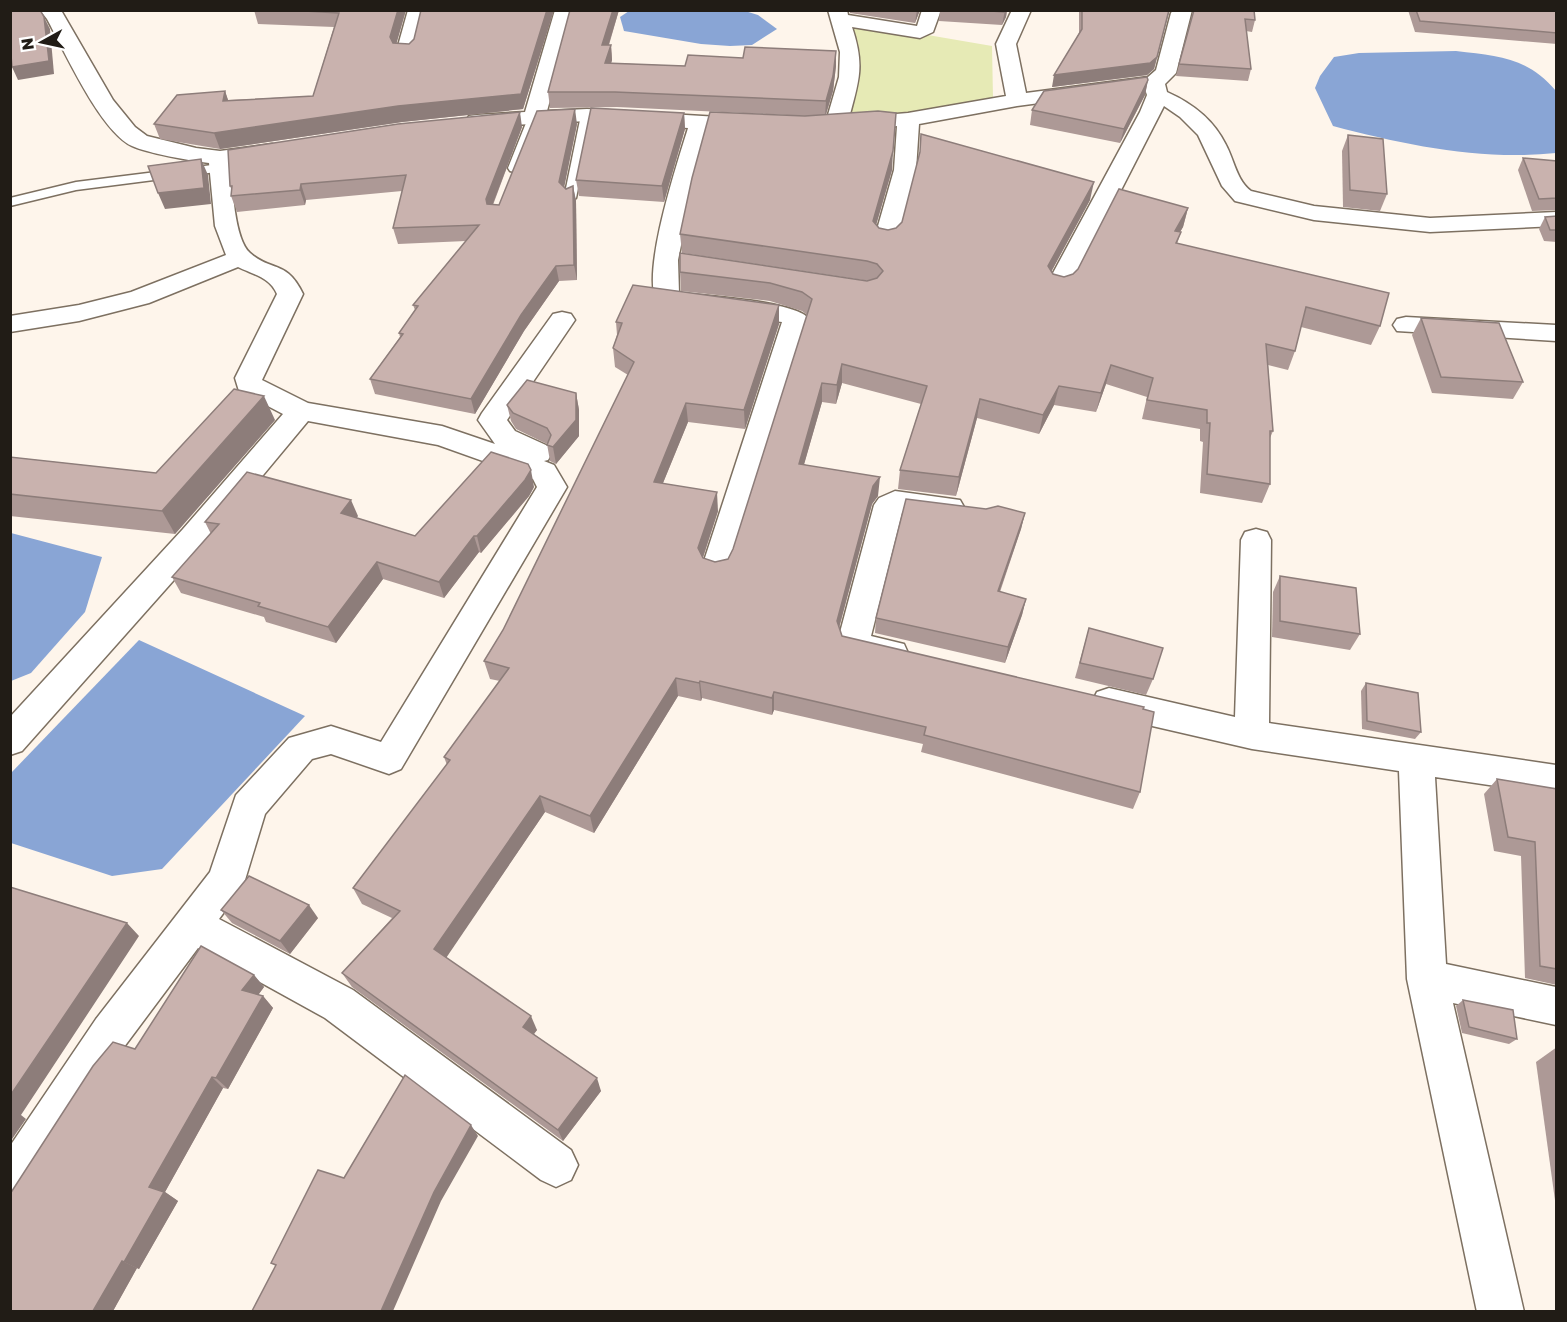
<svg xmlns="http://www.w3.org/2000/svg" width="1567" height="1322" font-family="'Golos Text',sans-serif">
<rect width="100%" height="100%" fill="#fef5eb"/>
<path fill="#e6eab5" d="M 846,21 L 992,46 L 993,98 L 889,116 L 844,119 Z"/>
<g fill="#89a5d5">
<path d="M 629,11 L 745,11 L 758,15 L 777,29 L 752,45 L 730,46 L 701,44 L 624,31 L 620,17 Z"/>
<path d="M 1456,51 C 1498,56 1527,57 1556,91 L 1556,153 C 1482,161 1405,145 1333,126 L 1315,88 L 1320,76 L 1334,57 L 1359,53 Z"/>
<path d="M 11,533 L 102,557 L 85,612 L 31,673 L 11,681 Z"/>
<path d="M 139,640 L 305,716 L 162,869 L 112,876 L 11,843 L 11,773 Z"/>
</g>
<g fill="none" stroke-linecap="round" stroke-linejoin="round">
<defs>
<g id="service">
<path d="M 587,112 L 593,115 L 576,198 L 570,202 L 564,198 L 581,115 Z"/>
<path d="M 534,114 L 540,118 L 520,168 L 514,172 L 510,171 L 508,168 L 528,118 Z"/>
<path d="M 220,164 L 224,165 L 224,171 L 76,190 L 10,206 L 10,198 L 76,182 Z"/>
</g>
<g id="minor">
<path d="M 40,10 L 62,12 L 113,100 L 135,127 L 147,136 L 196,148 L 220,151 L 272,144 L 280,146 L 283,151 L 280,156 L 231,163 C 232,184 234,239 250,253 C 272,272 287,260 303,294 L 262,380 L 308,403 L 442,426 L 495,444 L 478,420 L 482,413 L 553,314 L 562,312 L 571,314 L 575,320 L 507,420 L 515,431 L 548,446 L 552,453 L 548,460 L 544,461 L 554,465 L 567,487 L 401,769 L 389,774 L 331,754 L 312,759 L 265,814 L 245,880 L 239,892 L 219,919 L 353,990 L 571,1150 L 578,1165 L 571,1180 L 556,1187 L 541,1180 L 325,1018 L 198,948 L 124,1047 L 26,1202 L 10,1208 L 10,1146 L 96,1019 L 210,872 L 236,795 L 289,738 L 331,726 L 381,742 L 537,487 L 533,479 L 438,445 L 308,421 L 205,545 L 22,751 L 10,755 L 10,717 L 183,529 L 283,414 L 239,391 L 235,378 L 277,294 C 270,277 254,275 238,267 L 149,303 L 79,321 L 10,332 L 10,316 L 79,305 L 131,292 L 226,255 L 215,226 L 209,163 C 191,161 147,153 132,146 C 100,131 64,50 47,19 Z"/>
<path d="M 408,10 L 427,10 L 416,53 L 413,57 L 399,57 L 396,53 Z"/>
<path d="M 555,10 L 574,10 L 547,111 L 587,109 L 752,119 L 760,120 L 763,125 L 760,130 L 752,131 L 709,129 L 691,196 L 678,260 L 679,293 C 704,296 797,301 809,319 L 732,567 L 728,575 L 717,578 L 706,575 L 702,567 L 782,322 L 667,307 L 658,304 C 639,277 678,161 688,128 L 587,121 L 477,127 L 469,126 L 466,121 L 469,116 L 477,115 L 525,112 Z"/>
<path d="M 828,10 L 847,10 L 848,15 L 917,26 L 922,10 L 941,10 L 933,32 L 920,38 L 852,27 C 865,66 859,80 849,118 L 908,113 L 1006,96 L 996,44 L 1012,10 L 1031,10 L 1016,44 L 1026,93 L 1148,77 L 1156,70 L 1171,13 L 1173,10 L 1192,10 L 1176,73 L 1165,84 L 1167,92 C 1192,103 1214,120 1226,145 C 1234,160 1237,181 1251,191 L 1314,206 L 1430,218 L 1556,212 L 1556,226 L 1430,232 L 1314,220 L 1235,201 L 1222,186 L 1198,135 L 1180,117 L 1164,106 L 1072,286 L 1068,291 L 1059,294 L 1050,291 L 1046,286 L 1140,112 L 1147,95 L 1145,89 L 1017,106 L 919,124 L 916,170 L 898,240 L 894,245 L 886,247 L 878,245 L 874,240 L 894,170 L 897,126 C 878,128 844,134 828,130 L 825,125 L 839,77 L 840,52 Z"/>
<path d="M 1406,317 L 1556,325 L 1556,341 L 1397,331 L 1393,325 L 1397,319 Z"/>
<path d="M 895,491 L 960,500 L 964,507 L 960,514 L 949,518 L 902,513 L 871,636 L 904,644 L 908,653 L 904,662 L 892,666 L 848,655 L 838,640 L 874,505 L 879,498 Z"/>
<path d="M 1256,529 L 1267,532 L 1271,540 L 1269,723 L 1556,765 L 1556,795 L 1435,777 L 1446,964 L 1556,987 L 1556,1025 L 1453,1003 L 1524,1312 L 1477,1312 L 1407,979 L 1399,771 L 1252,749 L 1109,716 L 1097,712 L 1092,702 L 1097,692 L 1109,688 L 1235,717 L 1241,540 L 1245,532 Z"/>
</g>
</defs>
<use href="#service" stroke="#7d7061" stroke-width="3"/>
<use href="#minor" stroke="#7d7061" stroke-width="3"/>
<use href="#service" fill="#fff" fill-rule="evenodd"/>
<use href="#minor" fill="#fff" fill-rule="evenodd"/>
</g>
<g fill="#ad9996">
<path d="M 254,10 L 406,10 L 396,44 L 409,44 L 414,39 L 421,10 L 554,10 L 523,109 L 402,122 L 220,149 L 160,139 L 154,124 L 225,91 L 228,100 L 313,96 L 334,27 L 258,24 Z"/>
<path d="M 570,10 L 619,10 L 609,45 L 611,45 L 612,60 L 611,63 L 685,66 L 743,58 L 836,51 L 836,66 L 833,91 L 826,115 L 892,170 L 876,225 L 879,228 L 888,230 L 1090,200 L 1051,272 L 1053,274 L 1064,277 L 1073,274 L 1188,208 L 1183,227 L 1180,232 L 1181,232 L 1177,244 L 1380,326 L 1371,345 L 1301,327 L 1295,351 L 1288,370 L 1268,365 L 1273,431 L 1270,438 L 1270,484 L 1262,503 L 1200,493 L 1203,442 L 1200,441 L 1200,429 L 1142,419 L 1147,397 L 1106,384 L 1096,412 L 1054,405 L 1039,434 L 977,418 L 956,496 L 898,489 L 900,470 L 921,404 L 842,383 L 836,404 L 822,402 L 804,464 L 878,496 L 872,504 L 839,628 L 842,636 L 1143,709 L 1140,792 L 1133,809 L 921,752 L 923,744 L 774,710 L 772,715 L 702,698 L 701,701 L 678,696 L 594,833 L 545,812 L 446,957 L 537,1030 L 534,1034 L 601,1091 L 563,1141 L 352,987 L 342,973 L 392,918 L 362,904 L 353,888 L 447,765 L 444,757 L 500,681 L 490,679 L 484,661 L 503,630 L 628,375 L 615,367 L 613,348 L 617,335 L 616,322 L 779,324 L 745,429 L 688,422 L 663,483 L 718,511 L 703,558 L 715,562 L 728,559 L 733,549 L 807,315 L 802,311 L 770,301 L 681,291 L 680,272 L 867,281 L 869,281 L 682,253 L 680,234 L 807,116 L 617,107 L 550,108 L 548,92 Z"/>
<path d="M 849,10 L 920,10 L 915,23 L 850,13 Z"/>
<path d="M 940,10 L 1007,10 L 1006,17 L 1002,25 L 939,21 Z"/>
<path d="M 1079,10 L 1171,10 L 1169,12 L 1154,69 L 1147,75 L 1052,87 L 1079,33 Z"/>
<path d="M 1194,10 L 1255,20 L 1252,32 L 1246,31 L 1251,69 L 1248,81 L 1176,76 Z"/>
<path d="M 1408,10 L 1557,10 L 1557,44 L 1415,32 Z"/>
<path d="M 1148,80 L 1145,95 L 1120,143 L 1030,125 L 1032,110 Z"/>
<path d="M 684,113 L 685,129 L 664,202 L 579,196 L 576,180 Z"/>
<path d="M 577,124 L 564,186 L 566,189 L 573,186 L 576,201 L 577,280 L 559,281 L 524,331 L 475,414 L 375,394 L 370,379 L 400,337 L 399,333 L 415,310 L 413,305 L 466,241 L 398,244 L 393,228 L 402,191 L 306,200 L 305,205 L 237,212 L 231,196 L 232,191 L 230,186 L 522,127 L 493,205 L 499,205 Z"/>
<path d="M 1348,135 L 1387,194 L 1380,211 L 1343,207 L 1342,151 Z"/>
<path d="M 1523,158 L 1557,161 L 1557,210 L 1532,211 L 1518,170 Z"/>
<path d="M 1557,216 L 1557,242 L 1544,241 L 1539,229 L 1545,217 Z"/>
<path d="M 1421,318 L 1523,382 L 1513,399 L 1432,393 L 1412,335 Z"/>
<path d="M 576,393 L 579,410 L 579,436 L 556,464 L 550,461 L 547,444 L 516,429 L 511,421 L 507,405 Z"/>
<path d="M 275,420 L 175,534 L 10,516 L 10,457 L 156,473 Z"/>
<path d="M 534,487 L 529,496 L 481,553 L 479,552 L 444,598 L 383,579 L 336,643 L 266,622 L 264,617 L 181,593 L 172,577 L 211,534 L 205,522 L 358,516 L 356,518 L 415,536 Z"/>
<path d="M 986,509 L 1025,513 L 1021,529 L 1000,592 L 1026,599 L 1022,615 L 1005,663 L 875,633 L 876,618 Z"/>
<path d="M 1280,576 L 1360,634 L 1350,650 L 1272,637 L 1273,592 Z"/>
<path d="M 1089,628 L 1153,679 L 1146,695 L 1075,678 Z"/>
<path d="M 1366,683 L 1421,732 L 1415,739 L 1362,729 L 1361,691 Z"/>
<path d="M 1497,779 L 1557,789 L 1557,985 L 1525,978 L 1521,856 L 1494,851 L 1484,794 Z"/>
<path d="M 221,910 L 318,918 L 290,954 L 232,923 Z"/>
<path d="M 254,975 L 264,987 L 258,995 L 263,996 L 273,1008 L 228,1089 L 223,1088 L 165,1192 L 178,1201 L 139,1269 L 137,1268 L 113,1311 L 10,1311 L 135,1049 Z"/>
<path d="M 1463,1000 L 1517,1039 L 1509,1044 L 1462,1033 L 1456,1006 Z"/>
<path d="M 1557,1047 L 1557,1215 L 1536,1062 Z"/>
</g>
<g fill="#8d7d7a">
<path d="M 398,10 L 406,10 L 394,52 L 390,37 Z"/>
<path d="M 547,10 L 554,10 L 523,109 L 402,122 L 220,149 L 214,133 Z"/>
<path d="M 613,10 L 619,10 L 604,60 L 602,45 Z"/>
<path d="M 917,10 L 920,10 L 915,23 Z"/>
<path d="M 1005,10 L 1007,10 L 1006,17 L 1002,25 Z"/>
<path d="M 1169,10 L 1171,10 L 1169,12 L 1154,69 L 1147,75 L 1052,87 L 1054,75 Z"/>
<path d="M 44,17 L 50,29 L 54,74 L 18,80 L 12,67 Z"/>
<path d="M 611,45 L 612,60 L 607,78 L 605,63 Z"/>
<path d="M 836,51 L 836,66 L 833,91 L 825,117 L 826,101 Z"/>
<path d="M 1148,80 L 1145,95 L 1120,143 L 1124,129 Z"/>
<path d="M 225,91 L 230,106 L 223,101 Z"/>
<path d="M 575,109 L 577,124 L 562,198 L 559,182 Z"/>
<path d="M 520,112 L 522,127 L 489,214 L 486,199 Z"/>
<path d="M 684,113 L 685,129 L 664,202 L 662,186 Z"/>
<path d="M 893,151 L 892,170 L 872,239 L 873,221 Z"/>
<path d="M 201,159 L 208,175 L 211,204 L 165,209 L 158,193 Z"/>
<path d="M 1094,182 L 1090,200 L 1044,285 L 1048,266 Z"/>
<path d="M 301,184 L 306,200 L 305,205 L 300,190 Z"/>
<path d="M 573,186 L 576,201 L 577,280 L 574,265 Z"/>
<path d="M 1188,208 L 1183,227 L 1169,250 L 1175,231 Z"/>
<path d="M 556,266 L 559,281 L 524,331 L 475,414 L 471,399 L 521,315 Z"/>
<path d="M 779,305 L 779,324 L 745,429 L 744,410 Z"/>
<path d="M 842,364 L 842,383 L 836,404 L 837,385 Z"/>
<path d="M 1111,365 L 1106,384 L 1096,412 L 1101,393 Z"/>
<path d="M 822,383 L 822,402 L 799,482 L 799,464 Z"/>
<path d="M 1059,386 L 1054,405 L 1039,434 L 1043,415 Z"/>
<path d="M 576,393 L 579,410 L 579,436 L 556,464 L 553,447 Z"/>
<path d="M 264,396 L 275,420 L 175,534 L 162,511 Z"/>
<path d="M 980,399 L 977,418 L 956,496 L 959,477 Z"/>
<path d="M 686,403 L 688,422 L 656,500 L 654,482 Z"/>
<path d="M 531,470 L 534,487 L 529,496 L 481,553 L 477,536 Z"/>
<path d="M 880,477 L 878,496 L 872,504 L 836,639 L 837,621 L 873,486 Z"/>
<path d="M 717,492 L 718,511 L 700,566 L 698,548 Z"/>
<path d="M 351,500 L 358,516 L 347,529 L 341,513 Z"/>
<path d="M 1025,513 L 1021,529 L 994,607 L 998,591 Z"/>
<path d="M 474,536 L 479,552 L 444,598 L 439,582 Z"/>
<path d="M 377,562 L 383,579 L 336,643 L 328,627 Z"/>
<path d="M 1026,599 L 1022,615 L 1005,663 L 1008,647 Z"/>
<path d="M 676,678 L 678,696 L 594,833 L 590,816 Z"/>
<path d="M 700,681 L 702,698 L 701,701 L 699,683 Z"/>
<path d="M 774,692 L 774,710 L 772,715 L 772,698 Z"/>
<path d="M 540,796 L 545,812 L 442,964 L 434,949 Z"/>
<path d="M 309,905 L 318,918 L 290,954 L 280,941 Z"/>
<path d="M 127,923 L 139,936 L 21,1115 L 26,1119 L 10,1142 L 10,1096 Z"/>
<path d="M 254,975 L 264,987 L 253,1002 L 242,990 Z"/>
<path d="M 263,996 L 273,1008 L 228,1089 L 216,1078 Z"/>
<path d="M 531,1016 L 537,1030 L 529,1040 L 523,1027 Z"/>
<path d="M 212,1077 L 223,1088 L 165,1192 L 178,1201 L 139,1269 L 124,1262 L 149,1187 Z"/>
<path d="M 597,1078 L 601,1091 L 563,1141 L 558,1130 Z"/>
<path d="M 471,1125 L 478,1136 L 441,1201 L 393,1311 L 381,1311 L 434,1192 Z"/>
<path d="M 122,1261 L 137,1268 L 113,1311 L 93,1311 Z"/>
</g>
<g fill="#c9b2ae" stroke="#8d7d7a" stroke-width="1.5">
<path d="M 10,10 L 40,10 L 44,17 L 49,61 L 12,67 L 10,44 Z"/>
<path d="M 287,10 L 398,10 L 390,37 L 393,43 L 409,44 L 414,39 L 421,10 L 547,10 L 521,94 L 398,106 L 214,133 L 154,124 L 177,95 L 225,91 L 223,101 L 313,96 L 339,13 Z"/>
<path d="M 570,10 L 613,10 L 602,45 L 611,45 L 605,63 L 685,66 L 688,55 L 743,58 L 745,47 L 836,51 L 833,76 L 826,101 L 615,92 L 548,92 Z"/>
<path d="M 977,10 L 1005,10 L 1004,12 Z"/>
<path d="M 1082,10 L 1169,10 L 1157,57 L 1150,63 L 1054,75 L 1082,29 Z"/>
<path d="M 1194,10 L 1254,10 L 1255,20 L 1245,19 L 1251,69 L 1179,64 Z"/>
<path d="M 1416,10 L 1557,10 L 1557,33 L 1420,21 Z"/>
<path d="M 1147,77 L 1148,80 L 1124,129 L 1032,110 L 1044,91 Z"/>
<path d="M 591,108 L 684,113 L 662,186 L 576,180 Z"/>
<path d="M 575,109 L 559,182 L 566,189 L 573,186 L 574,265 L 556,266 L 521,315 L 471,399 L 370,379 L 403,334 L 399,333 L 418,306 L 413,305 L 479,225 L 393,228 L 406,175 L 301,184 L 300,190 L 231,196 L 232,186 L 230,186 L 228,150 L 398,124 L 520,112 L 486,199 L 487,204 L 499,205 L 537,111 Z"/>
<path d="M 878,111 L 896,113 L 893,151 L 873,221 L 879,228 L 888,230 L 896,228 L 902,222 L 920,152 L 921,134 L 1094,182 L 1048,266 L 1053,274 L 1064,277 L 1073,274 L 1078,269 L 1119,189 L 1188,208 L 1175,231 L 1181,232 L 1176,243 L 1389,293 L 1380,326 L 1306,307 L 1295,351 L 1266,344 L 1273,431 L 1270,431 L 1270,484 L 1207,474 L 1210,423 L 1207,423 L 1207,410 L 1147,400 L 1153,378 L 1111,365 L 1101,393 L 1059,386 L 1043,415 L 980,399 L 959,477 L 900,470 L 927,386 L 842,364 L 837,385 L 822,383 L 799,464 L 880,477 L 873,486 L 837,621 L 842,636 L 1144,707 L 1143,709 L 1154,712 L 1140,792 L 924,735 L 926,727 L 774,692 L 772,698 L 700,681 L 699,683 L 676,678 L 590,816 L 540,796 L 434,949 L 531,1016 L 523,1027 L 597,1078 L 558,1130 L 342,973 L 400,911 L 353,888 L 450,760 L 444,757 L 509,668 L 484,661 L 503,630 L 634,362 L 613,348 L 622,323 L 616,322 L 633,285 L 779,305 L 744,410 L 686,403 L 654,482 L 717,492 L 698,548 L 703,558 L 715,562 L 728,559 L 733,549 L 812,299 L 802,292 L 770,283 L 680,272 L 680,253 L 867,281 L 877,278 L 883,271 L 877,264 L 867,261 L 680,234 L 692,178 L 710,112 L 805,116 Z"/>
<path d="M 1348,135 L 1383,139 L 1387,194 L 1350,190 Z"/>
<path d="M 1523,158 L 1557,161 L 1557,198 L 1539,199 Z"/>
<path d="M 201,159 L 204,188 L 158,193 L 148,166 Z"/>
<path d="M 1557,216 L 1557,230 L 1550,230 L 1545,217 Z"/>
<path d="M 1421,318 L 1499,323 L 1523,382 L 1441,377 Z"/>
<path d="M 527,380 L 576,393 L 576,420 L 553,447 L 547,445 L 551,435 L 547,428 L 513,413 L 507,405 Z"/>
<path d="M 234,389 L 264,396 L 162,511 L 10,494 L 10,457 L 156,473 Z"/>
<path d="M 491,452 L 528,464 L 531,470 L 525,480 L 477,536 L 474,536 L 439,582 L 377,562 L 328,627 L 258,606 L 260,603 L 172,577 L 219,524 L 205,522 L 247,472 L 351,500 L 341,513 L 415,536 Z"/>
<path d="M 906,499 L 986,509 L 998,506 L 1025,513 L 998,591 L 1026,599 L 1008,647 L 876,618 Z"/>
<path d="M 1280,576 L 1356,588 L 1360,634 L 1280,621 Z"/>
<path d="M 1089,628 L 1163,648 L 1153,679 L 1080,663 Z"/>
<path d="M 1366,683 L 1418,693 L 1421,732 L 1367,721 Z"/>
<path d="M 1497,779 L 1557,789 L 1557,969 L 1540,966 L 1535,842 L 1508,837 Z"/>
<path d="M 249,876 L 309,905 L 280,941 L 221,910 Z"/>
<path d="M 10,887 L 127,923 L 10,1096 Z"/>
<path d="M 201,946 L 254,975 L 242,990 L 263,996 L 216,1078 L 212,1077 L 149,1187 L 164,1192 L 124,1262 L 122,1261 L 93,1311 L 10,1311 L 10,1194 L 93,1066 L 113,1042 L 135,1049 Z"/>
<path d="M 1463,1000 L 1513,1010 L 1517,1039 L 1469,1027 Z"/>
<path d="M 405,1075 L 471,1125 L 434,1192 L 381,1311 L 252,1311 L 276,1265 L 271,1263 L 318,1170 L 344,1178 Z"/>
</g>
<rect width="1567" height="1322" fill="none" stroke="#211c16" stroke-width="24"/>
<g transform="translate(42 42) rotate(262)" stroke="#ffffff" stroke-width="4.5" paint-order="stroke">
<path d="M0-4.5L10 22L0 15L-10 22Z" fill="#211c16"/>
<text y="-9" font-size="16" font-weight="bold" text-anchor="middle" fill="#211c16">N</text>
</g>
</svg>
